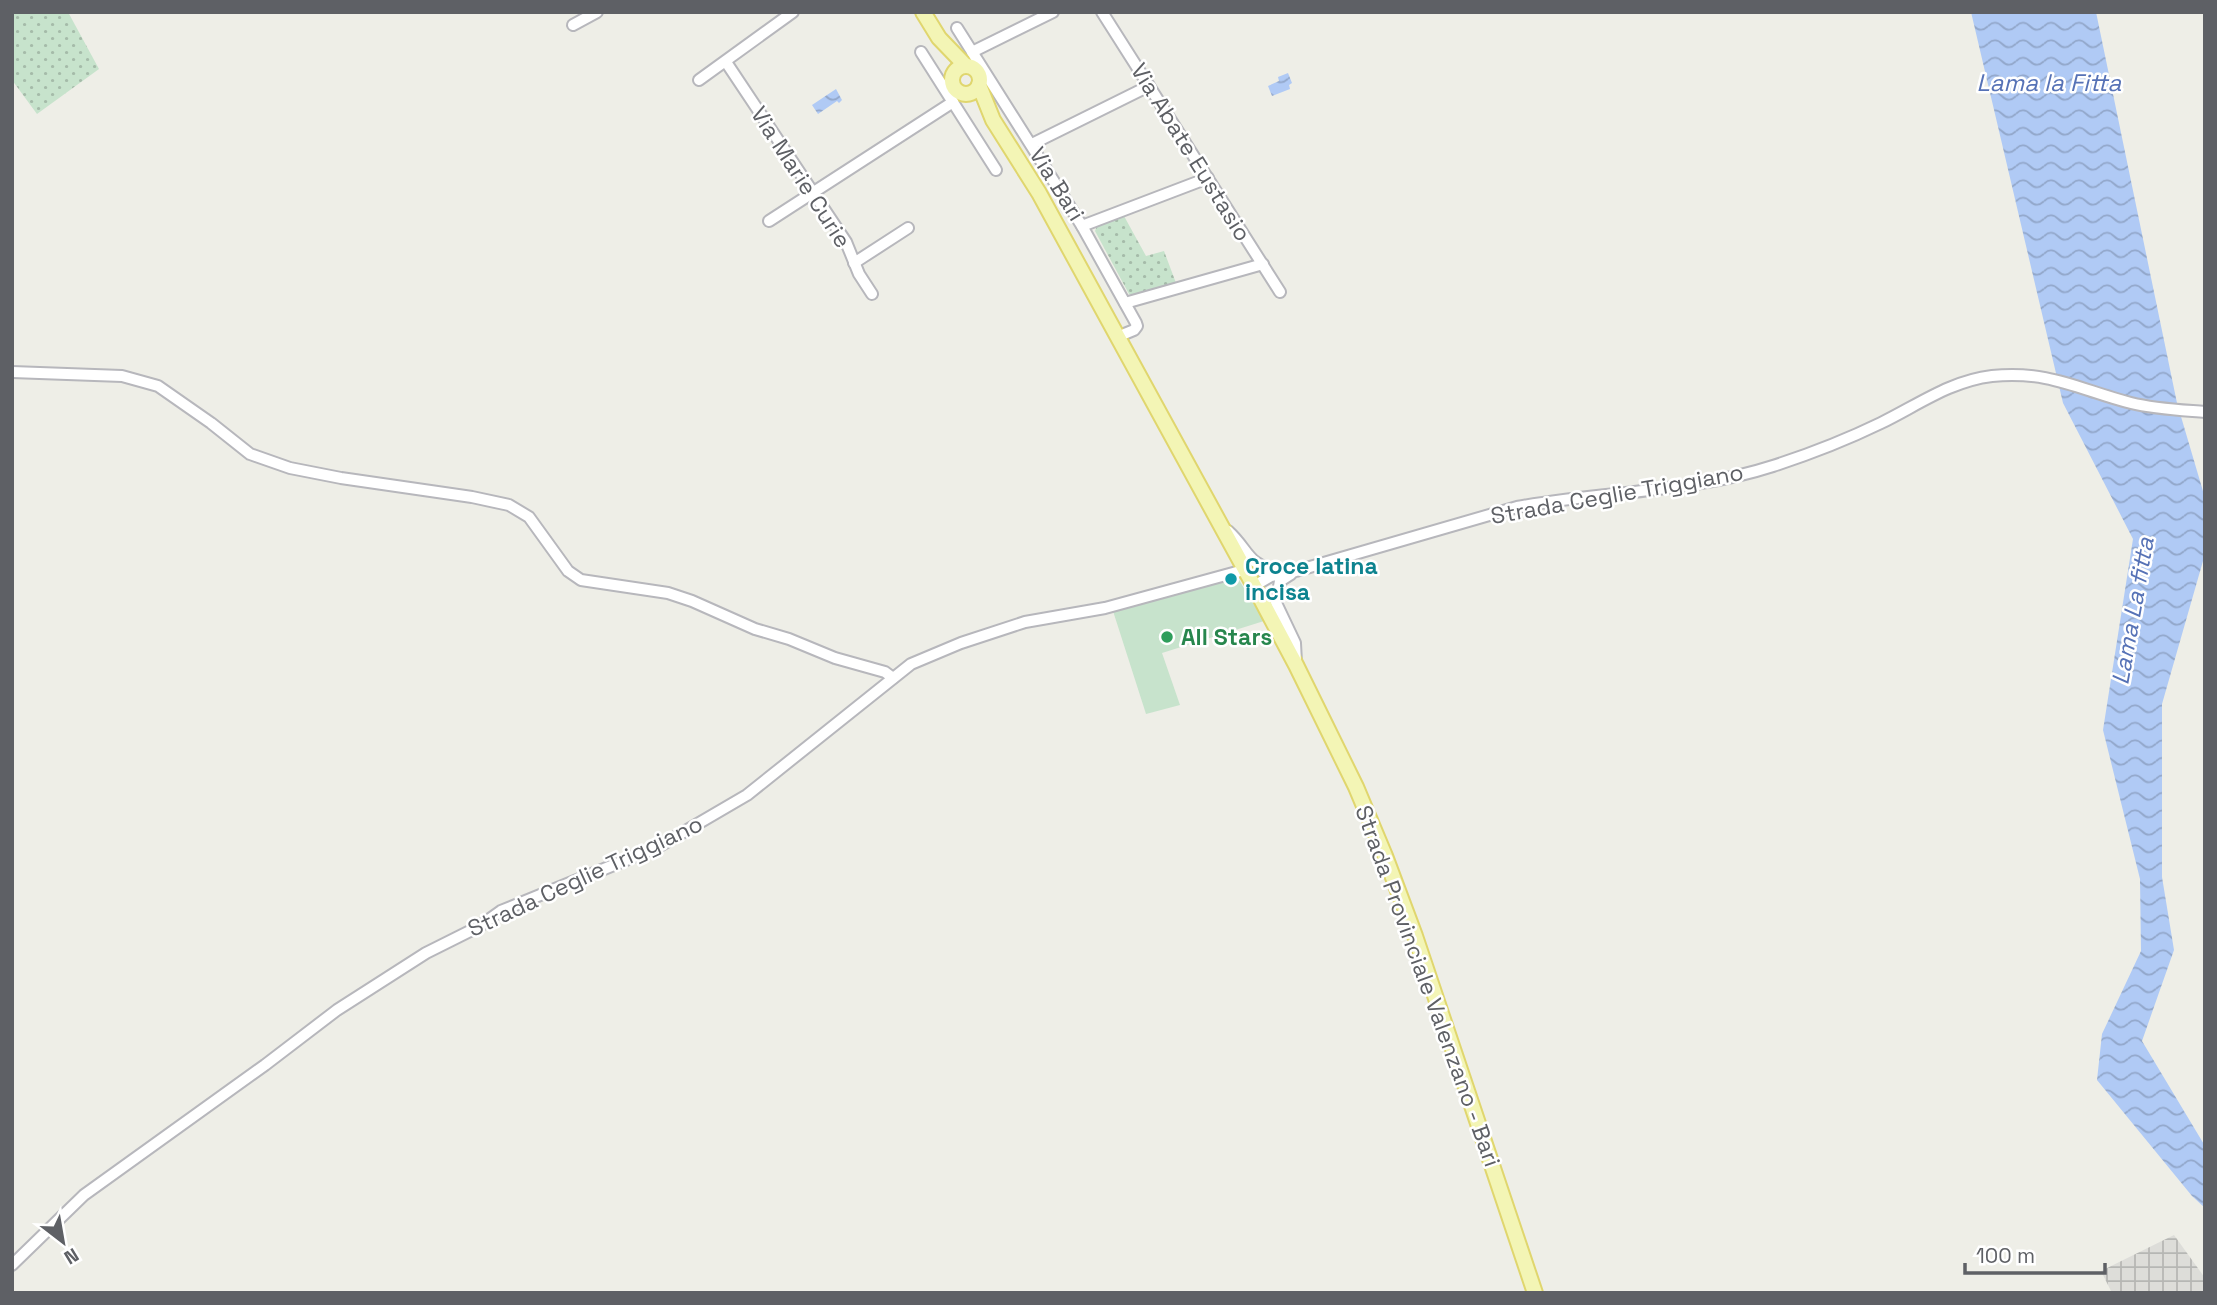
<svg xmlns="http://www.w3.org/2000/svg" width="2217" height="1305" font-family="'Space Grotesk',sans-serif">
<defs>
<pattern id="industrial-grid" width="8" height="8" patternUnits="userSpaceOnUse" patternTransform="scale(1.75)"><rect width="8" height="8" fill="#ddddd9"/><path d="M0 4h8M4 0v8" fill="none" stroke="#b6b7b4"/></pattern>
<pattern id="grass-dots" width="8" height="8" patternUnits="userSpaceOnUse" patternTransform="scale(1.75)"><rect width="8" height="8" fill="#c7e3cc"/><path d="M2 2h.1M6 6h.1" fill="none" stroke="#a5bba9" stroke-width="1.8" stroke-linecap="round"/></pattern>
<pattern id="water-waves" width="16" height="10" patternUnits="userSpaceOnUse" patternTransform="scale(1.75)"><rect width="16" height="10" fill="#b0caf5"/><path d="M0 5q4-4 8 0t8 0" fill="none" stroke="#92a7ca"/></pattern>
</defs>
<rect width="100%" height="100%" fill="#eeeee7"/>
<path fill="url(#industrial-grid)" d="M 2174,1235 L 2205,1278 L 2205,1293 L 2112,1293 L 2101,1271 Z"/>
<g fill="url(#grass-dots)">
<path d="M 12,12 L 68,12 L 99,69 L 37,114 L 12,80 Z"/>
<path d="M 1124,216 L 1146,256 L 1164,251 L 1176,283 L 1136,296 L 1129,294 L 1095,231 L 1097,226 Z"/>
</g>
<path fill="#c7e3cc" d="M 1236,575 L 1264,621 L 1162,653 L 1180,705 L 1146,714 L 1113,611 Z"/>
<g fill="url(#water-waves)">
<path d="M 1971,12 L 2096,12 L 2177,403 L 2205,498 L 2205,554 L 2162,704 L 2162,877 L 2174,950 L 2142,1041 L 2205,1146 L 2205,1208 L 2192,1196 L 2097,1080 L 2102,1034 L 2141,951 L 2140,879 L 2103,730 L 2133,539 L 2063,403 Z"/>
<path d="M 1288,73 L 1292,83 L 1289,85 L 1290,89 L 1272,96 L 1268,86 L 1279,81 L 1278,77 Z"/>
<path d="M 836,89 L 842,100 L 839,103 L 837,101 L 818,114 L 812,105 Z"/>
</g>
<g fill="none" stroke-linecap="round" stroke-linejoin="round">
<defs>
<g id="minor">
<path d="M 1102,12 L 1280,292"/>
<path d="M 573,25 L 597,12"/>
<path d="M 957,28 L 1082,226 L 1136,323 L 1137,326 L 1134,330 L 1117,337"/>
<path d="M 921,52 L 996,170"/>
<path d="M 972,52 L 1053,12"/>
<path d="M 726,62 L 846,242 L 859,274 L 872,294"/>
<path d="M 699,80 L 793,12"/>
<path d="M 1032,144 L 1149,86"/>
<path d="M 769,221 L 953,102"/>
<path d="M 1082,226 L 1208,178"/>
<path d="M 854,263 L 908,228"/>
<path d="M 1125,303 L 1263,264"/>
<path d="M 12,372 L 122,376 L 158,386 L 211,423 L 250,454 L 290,468 L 341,478 L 472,497 L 509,505 L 529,517 L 568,571 L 581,580 L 668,593 L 692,601 L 755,629 L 789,639 L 835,658 L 885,672 L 893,678"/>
<path d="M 1228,531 C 1249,550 1246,564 1278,572"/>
<path d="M 1291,574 L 1280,581 L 1276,603 L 1295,643 L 1296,662"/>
<path d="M 1254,586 L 1271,576 L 1296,571 L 1517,507 C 1602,491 1690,493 1773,466 C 1810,454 1846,440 1881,423 C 1918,405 1950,381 1992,376 C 2049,370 2080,390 2131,403 C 2155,409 2180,410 2205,412"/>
<path d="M 12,1265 L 84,1195 L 265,1065 L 337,1010 L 426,953 L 480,926 L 501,911 L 658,847 L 747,795 L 911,664 L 961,643 L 1025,622 L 1105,608 L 1244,570"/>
</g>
<g id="major">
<path d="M 923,12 L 939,38 L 966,66"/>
<circle cx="966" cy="80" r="14"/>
<path d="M 979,85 L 993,120 L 1039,193 L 1254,586 L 1296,665 L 1356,787 L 1385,856 L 1415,936 L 1535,1293"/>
</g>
</defs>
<use href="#minor" stroke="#b7b7bc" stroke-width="14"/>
<use href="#major" stroke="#e0d66e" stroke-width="18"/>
<use href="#minor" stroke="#fff" stroke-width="10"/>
<use href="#major" stroke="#f3f5b5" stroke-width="14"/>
</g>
<circle fill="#0f9aa8" stroke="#fff" stroke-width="2.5" cx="1231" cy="579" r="7"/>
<circle fill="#2e9e5b" stroke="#fff" stroke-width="2.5" cx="1167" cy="637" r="7"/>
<g text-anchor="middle" stroke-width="5" stroke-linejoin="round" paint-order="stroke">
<g font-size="23" fill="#5e6065" stroke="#fff">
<text transform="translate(1191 152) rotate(58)" y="8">Via Abate Eustasio</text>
<text transform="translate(801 177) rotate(57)" y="8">Via Marie Curie</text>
<text transform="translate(1057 184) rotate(58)" y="8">Via Bari</text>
<text transform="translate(1617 494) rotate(-10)" y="8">Strada Ceglie Triggiano</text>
<text transform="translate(585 876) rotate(-25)" y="8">Strada Ceglie Triggiano</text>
<text transform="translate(1428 986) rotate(70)" y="8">Strada Provinciale Valenzano - Bari</text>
</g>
<g font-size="23" font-weight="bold" fill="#0d838f" stroke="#fff" text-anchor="start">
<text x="1245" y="574">Croce latina<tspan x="1245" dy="26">incisa</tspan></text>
</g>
<g font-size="23" font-weight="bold" fill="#27864d" stroke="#fff" text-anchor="start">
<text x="1181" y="645">All Stars</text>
</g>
<g font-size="24" font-style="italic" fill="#5672b6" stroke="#fff">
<text x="2049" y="91">Lama la Fitta</text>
<text transform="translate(2133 611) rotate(-80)" y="8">Lama La fitta</text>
</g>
</g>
<rect width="2217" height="1305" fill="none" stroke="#5e6065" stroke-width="28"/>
<g transform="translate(63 1242) rotate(149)" stroke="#ffffff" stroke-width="5" paint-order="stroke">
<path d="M0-5L12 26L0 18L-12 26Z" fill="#5e6065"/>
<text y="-10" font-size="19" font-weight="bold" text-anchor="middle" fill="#5e6065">N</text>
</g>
<path d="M1965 1263v10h140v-10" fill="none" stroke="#5e6065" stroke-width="3.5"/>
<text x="1976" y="1263" font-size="21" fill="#5e6065" stroke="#ffffff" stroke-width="5" paint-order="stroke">100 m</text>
</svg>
